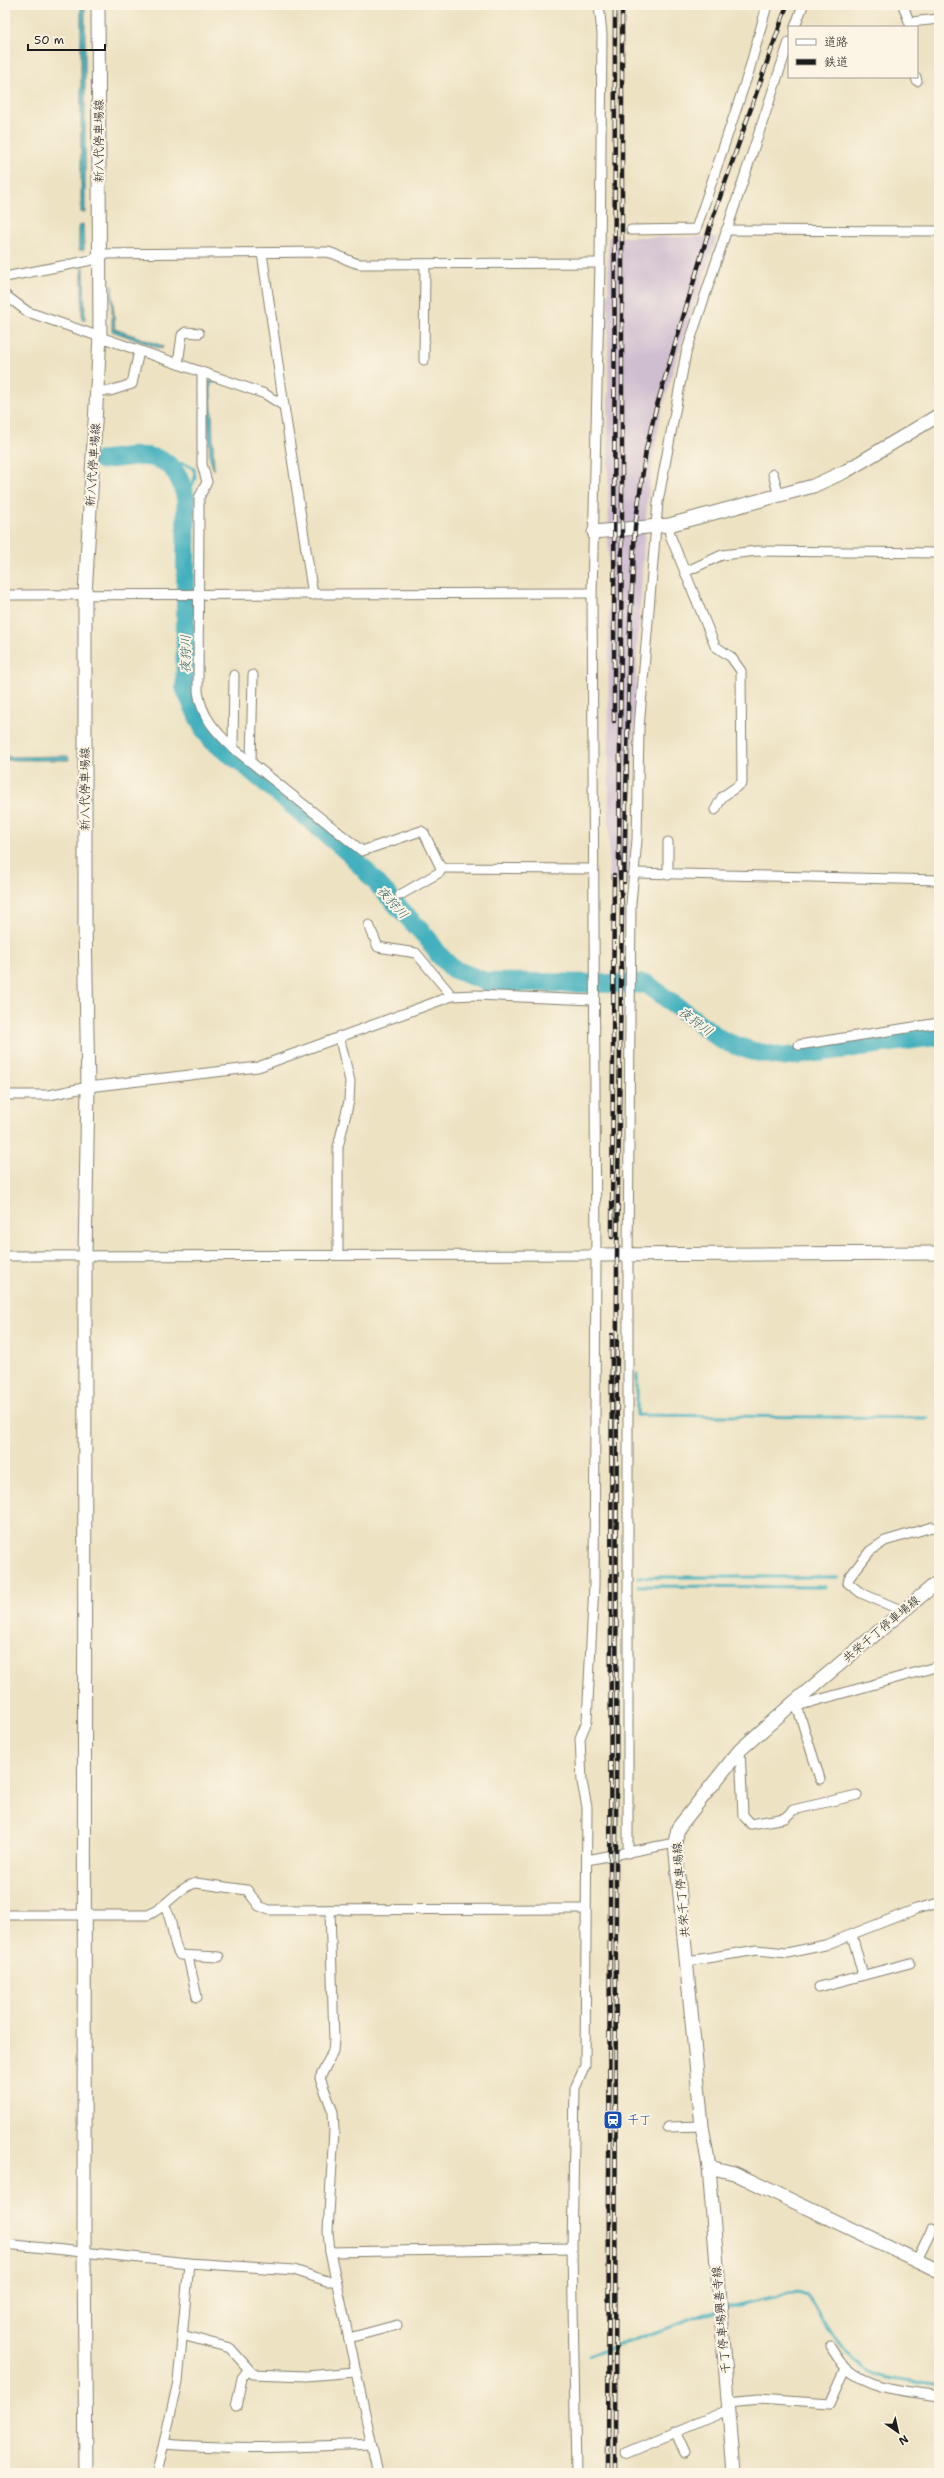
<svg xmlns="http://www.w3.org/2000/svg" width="944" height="2478" font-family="'Shantell Sans','Klee One',sans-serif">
<rect width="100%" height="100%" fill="#fcf5e5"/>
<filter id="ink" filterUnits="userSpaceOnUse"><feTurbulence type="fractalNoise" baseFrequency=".025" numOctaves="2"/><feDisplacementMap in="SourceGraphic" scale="8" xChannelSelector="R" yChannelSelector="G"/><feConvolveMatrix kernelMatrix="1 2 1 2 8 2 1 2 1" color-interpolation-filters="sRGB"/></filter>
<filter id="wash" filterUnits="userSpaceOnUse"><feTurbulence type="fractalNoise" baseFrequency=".012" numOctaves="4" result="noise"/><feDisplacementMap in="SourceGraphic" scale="16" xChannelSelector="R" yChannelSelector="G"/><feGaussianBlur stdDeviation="0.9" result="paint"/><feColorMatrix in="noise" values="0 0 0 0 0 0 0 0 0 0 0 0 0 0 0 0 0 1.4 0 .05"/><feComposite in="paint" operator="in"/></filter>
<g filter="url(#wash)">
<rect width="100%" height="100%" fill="#ede2c2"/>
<path fill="#cfbdd0" d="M 608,237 L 717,237 L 675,363 L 661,414 L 654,450 L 647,502 L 637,650 L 628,882 L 609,881 Z"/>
<g fill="#42b0be" stroke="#2f666d">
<rect x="81" y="5" width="4" height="207"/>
<path d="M 83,224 L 84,250 L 79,250 L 79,225 Z"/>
<path d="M 82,267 L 84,267 L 85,319 L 82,320 Z"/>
<path d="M 112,285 L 115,329 L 163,346 L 162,349 L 112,331 Z"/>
<path d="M 206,381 L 220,382 L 211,383 L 214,470 L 210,459 Z"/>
<path d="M 68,756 L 69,760 L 5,760 L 5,757 Z"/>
</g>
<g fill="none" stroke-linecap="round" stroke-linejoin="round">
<g stroke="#42b0be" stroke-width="3">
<path d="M 162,459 L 187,465 L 194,469 L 195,478 L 186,500"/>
<path d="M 637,1374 L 637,1415 L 928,1418"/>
<path d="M 638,1577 L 838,1577"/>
<path d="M 638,1586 L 825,1587"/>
<path d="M 724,2308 L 797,2292 L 807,2295 C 826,2322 845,2366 879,2376 C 898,2381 919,2382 939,2386"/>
<path d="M 589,2356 L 717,2310"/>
</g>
<path stroke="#42b0be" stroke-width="19" d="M 102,460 C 145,454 176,448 186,500 L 185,689 L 203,728 L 213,742 L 241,762 L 350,854 L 428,939 L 439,955 L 453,969 L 487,982 L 647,984 L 723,1041 L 752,1051 L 784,1057 L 939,1036"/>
</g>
</g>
<g filter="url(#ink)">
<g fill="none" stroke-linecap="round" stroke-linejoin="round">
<defs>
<g id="street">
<path d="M 903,5 L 911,27"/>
<path d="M 911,22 L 939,19"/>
<path d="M 795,27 L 803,5"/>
<path d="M 916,77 L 917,81"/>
<path d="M 631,230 L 696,229 L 749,71 L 767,5"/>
<path d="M 726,230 L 939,231"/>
<path d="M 262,253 L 284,406"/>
<path d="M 5,277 L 82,262 L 92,260 L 99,254 L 327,252 C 339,254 348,262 360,264 L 600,263"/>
<path d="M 5,295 L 28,312 L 265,394 L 284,406 L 313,595"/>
<path d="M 424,360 L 425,264"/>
<path d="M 178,364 L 182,335 L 186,332 L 199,333"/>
<path d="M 202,373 L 202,464 L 207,482 L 199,498 L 199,509 L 198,691 C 201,716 216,732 233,748 L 362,851 L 421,831 L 424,833 L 441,868 L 593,869"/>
<path d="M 98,390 L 110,391 L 132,384 L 139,351"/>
<path d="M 773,474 L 779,496"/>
<path d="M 669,525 L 670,535 L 715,646 L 731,657 L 741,671 L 742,783 L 722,797 L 715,810"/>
<path d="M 685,572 L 722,555 L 757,551 L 939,553"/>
<path d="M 5,595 L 592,593"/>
<path d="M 233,748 L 234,675"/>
<path d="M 251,762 L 253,675"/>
<path d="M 635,873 L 939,880"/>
<path d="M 668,875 L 668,842"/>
<path d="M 400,895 L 440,872 L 441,868"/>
<path d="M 369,925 L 378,947 L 416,953 L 452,996"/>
<path d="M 799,1045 L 939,1023"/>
<path d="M 5,1095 L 49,1095 L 88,1087 L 258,1067 L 452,996 L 476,995 L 593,1000"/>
<path d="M 338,1255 L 338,1147 L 349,1101 L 350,1081 L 339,1036"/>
<path d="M 5,1256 L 596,1255"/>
<path d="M 903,1611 L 861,1593 L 848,1583 L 849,1578 L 870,1551 L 885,1541 L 932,1527 L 939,1528"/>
<path d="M 792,1704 L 797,1706 L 939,1666"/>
<path d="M 797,1706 L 820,1779"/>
<path d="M 740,1750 L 743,1815 L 751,1824 L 785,1818 L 793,1810 L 857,1795"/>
<path d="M 628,1853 L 628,1255 L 631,903 L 637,840 L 639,728 L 658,502 L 686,353 L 789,42"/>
<path d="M 587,1860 L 675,1843"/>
<path d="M 164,1906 C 175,1921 170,1940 180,1955 L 219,1957"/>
<path d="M 330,1910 L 334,2040 L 333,2051 L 320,2078 L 333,2112 L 334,2130 L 328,2231 L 330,2252 L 378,2473"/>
<path d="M 5,1915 L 148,1915 C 166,1908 177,1888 196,1883 L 247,1890 L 259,1906 L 269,1910 L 585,1909"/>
<path d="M 852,1935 L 863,1975"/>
<path d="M 188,1957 L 197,1997"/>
<path d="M 688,1961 L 757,1950 L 787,1953 L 825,1945 L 916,1909 L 939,1903"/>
<path d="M 819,1987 L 910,1963"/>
<path d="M 668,2127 L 702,2126"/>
<path d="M 5,2244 L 189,2263 L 294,2270 L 327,2281 L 335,2281"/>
<path d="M 330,2252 L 572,2248"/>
<path d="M 917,2260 L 932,2229"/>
<path d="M 182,2335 L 230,2348 L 253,2374 L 306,2376 L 355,2372"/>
<path d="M 349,2338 L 397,2325"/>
<path d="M 830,2346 C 835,2353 840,2362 846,2368 C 870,2390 909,2391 939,2396"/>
<path d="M 728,2402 L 759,2399 L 830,2404 L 846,2368"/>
<path d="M 236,2407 L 242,2378 L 248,2370"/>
<path d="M 675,2431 L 685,2453"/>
<path d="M 164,2444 C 234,2450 302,2447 371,2444"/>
<path d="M 626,2453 L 728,2410"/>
<path d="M 157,2473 L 178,2382 L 189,2263"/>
<path d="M 576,2473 L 572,2248 L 575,2088 L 585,2066 L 587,1807 L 582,1782 L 580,1738 L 587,1721 L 594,1585 L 596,1255 L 592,593 L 600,263 L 602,34 L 599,5"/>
</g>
<g id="secondary">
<path d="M 594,532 L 669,525 L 813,486 L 846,471 L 939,415"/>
<path d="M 596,1255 L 939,1253"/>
<path d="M 709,2167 L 734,2173 L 939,2271"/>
<path d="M 86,2473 L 84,2253 L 85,1256 L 88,1087 L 85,925 L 85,595 L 100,336 L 98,5"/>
<path d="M 734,2473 L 709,2167 L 702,2126 L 675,1843 L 678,1828 L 740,1750 L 792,1704 L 939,1581"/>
</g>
</defs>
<use href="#street" stroke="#847f6f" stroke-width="11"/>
<use href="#secondary" stroke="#847f6f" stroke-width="15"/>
<use href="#street" stroke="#fff" stroke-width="9"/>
<use href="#secondary" stroke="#fff" stroke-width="13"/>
<defs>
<g id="rail">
<path d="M 614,721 L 615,5"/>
<path d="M 624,882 L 630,628 L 635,527 L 646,450 L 655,412 L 712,220 L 787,5"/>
<path d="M 612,1237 L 614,875"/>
<path d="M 608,2473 L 612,1335"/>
<path d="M 615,2473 L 617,1255 L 622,908 L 619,857 L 622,529 L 622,5"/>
</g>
</defs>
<use href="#rail" stroke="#1c1c1c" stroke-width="4.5"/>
<use href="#rail" stroke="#fcf5e5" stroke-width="3" stroke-dasharray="9" stroke-linecap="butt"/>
</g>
</g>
<defs>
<symbol id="station-square" viewBox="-11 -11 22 22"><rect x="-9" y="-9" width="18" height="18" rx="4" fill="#1a4fb4" stroke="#fcf5e5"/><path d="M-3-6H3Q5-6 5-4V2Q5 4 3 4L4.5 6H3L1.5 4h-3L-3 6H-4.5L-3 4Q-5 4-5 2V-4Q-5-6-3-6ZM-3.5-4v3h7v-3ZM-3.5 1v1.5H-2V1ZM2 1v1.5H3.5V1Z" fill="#fff"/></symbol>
</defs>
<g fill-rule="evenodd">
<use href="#station-square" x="602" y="2109" width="22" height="22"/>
</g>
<g text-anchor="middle" stroke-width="4" stroke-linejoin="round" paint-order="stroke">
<g font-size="12" fill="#1c1c1c" stroke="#fcf5e5">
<text transform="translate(99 141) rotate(-90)" y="4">新八代停車場線</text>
<text transform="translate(93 465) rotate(-86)" y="4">新八代停車場線</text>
<text transform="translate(85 789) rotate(-90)" y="4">新八代停車場線</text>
<text transform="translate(881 1629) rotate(-40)" y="4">共栄千丁停車場線</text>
<text transform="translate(681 1890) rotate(-95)" y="4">共栄千丁停車場線</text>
<text transform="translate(721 2320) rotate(-95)" y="4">千丁停車場興善寺線</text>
</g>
<g font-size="12" fill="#164399" stroke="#fcf5e5" text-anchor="start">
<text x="627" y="2124">千丁</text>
</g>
<g font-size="13" font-style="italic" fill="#2d5f65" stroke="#fcf5e5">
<text transform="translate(185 654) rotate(-90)" y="5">夜狩川</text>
<text transform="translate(393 902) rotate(48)" y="5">夜狩川</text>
<text transform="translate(696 1021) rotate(37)" y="5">夜狩川</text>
</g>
</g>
<rect width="944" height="2478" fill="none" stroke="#fcf5e5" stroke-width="20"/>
<rect x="788" y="26" width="130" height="52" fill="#fcf5e5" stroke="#a29e95"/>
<rect x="796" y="39" width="20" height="6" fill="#ffffff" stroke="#a29e95"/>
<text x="824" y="46" font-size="12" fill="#1c1c1c">道路</text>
<rect x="796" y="59" width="20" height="6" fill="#1c1c1c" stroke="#a29e95"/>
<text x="824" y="66" font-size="12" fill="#1c1c1c">鉄道</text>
<g transform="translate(898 2432) rotate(146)" stroke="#fcf5e5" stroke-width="3" paint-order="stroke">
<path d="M0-3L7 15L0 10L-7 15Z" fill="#1c1c1c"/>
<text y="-6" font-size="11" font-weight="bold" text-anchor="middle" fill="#1c1c1c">N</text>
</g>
<path d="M28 44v6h77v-6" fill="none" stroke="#1c1c1c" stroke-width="2"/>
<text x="34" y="44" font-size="12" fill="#1c1c1c" stroke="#fcf5e5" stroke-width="3" paint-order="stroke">50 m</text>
</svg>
